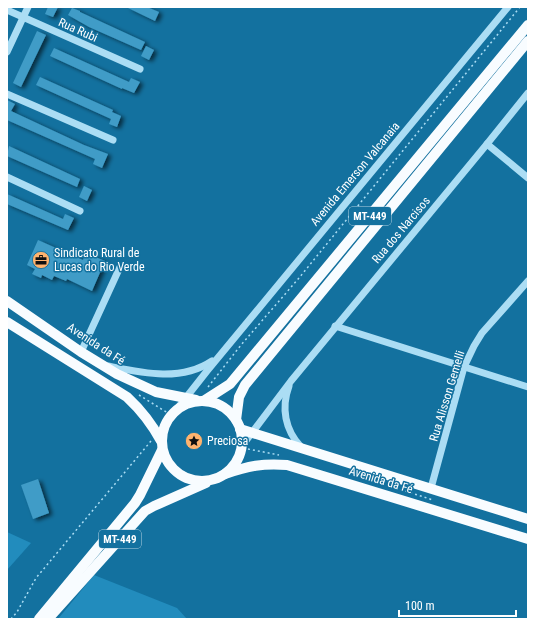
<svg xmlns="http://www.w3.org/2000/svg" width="535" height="626" font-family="'Roboto Condensed',sans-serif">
<defs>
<filter id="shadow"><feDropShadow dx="3.5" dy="2" stdDeviation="2" flood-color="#0009"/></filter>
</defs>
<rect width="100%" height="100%" fill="#13719f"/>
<g fill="#228cbd">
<path d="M 7,532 L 31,543 L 7,570 Z"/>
<path d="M 94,575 L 177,608 L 187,619 L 58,619 Z"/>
</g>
<g fill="#409cc7" filter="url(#shadow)">
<path d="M 48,7 L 58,7 L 53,17 L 45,14 Z"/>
<path d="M 126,7 L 147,7 L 159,12 L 155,21 Z"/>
<path d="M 72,8 L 80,11 L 80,12 L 145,42 L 141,50 L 89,27 L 68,15 Z"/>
<path d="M 37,31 L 46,35 L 21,87 L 13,83 Z"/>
<path d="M 146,46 L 154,50 L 149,60 L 141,56 Z"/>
<path d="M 54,48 L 129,82 L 131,78 L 140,82 L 134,93 L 122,88 L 122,89 L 50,56 Z"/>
<path d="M 40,77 L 113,110 L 112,112 L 121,116 L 117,127 L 109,124 L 111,119 L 36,85 Z"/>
<path d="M 7,100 L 15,104 L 11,111 L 84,145 L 108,154 L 102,168 L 93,164 L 95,159 L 7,120 Z"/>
<path d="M 9,146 L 80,179 L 77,187 L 7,156 Z"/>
<path d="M 84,186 L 92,190 L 87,201 L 79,197 Z"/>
<path d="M 7,194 L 63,219 L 65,214 L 74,218 L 68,230 L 7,204 Z"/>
<path d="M 38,240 L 83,260 L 86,253 L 105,261 L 92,291 L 67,279 L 66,281 L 54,276 L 52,280 L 42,275 L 41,278 L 32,274 L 35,269 L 27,265 Z"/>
<path d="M 38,479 L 49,513 L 33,519 L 21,485 Z"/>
</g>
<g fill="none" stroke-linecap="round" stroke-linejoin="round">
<g stroke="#abddf4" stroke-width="1.5" stroke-dasharray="2 3" stroke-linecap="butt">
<path d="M 208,387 L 241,345 L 299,278 L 520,7"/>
<path d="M 139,395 L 171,415"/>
<path d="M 248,449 L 279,455"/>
<path d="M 396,488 L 433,500"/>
<path d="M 11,619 L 17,612 L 36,578 L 151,441"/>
</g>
<g stroke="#abddf4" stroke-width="7">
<path d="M 7,10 L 140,69"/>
<path d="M 7,52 L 28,7"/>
<path d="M 7,94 L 113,140"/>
<path d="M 487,144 L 528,178"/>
<path d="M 7,177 L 80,211"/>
<path d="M 335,326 L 528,387"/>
<path d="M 81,352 L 120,267"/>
<path d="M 108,366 C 142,373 181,382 212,361"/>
<path d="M 289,386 C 281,408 285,430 301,447"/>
<path d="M 177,409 L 207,371 L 508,7"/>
<path d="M 242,446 L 291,381 L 487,144 L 528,93"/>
<path d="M 431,488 L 464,367 L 474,346 L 482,333 L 528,281"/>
</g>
<g stroke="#f8fcff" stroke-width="10">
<path d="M 7,301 L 81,352 L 117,374 L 156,392 L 196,400"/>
<path d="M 7,322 L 127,397 C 141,410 152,424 161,441"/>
<path d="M 205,400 L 230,384 L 528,25"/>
<circle cx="202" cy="441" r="40"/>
<path d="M 236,420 L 239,397 L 245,385 L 528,41"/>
<path d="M 240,429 L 528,519"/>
<path d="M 225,474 C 248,466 263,463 287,465 L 528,539"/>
<path d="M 39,619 L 135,503 L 140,495 L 162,450"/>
<path d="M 48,619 L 145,511 L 154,506 L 206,483"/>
</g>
</g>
<defs>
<symbol id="office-disc" viewBox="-11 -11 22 22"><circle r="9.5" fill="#ffb36e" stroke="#13719f"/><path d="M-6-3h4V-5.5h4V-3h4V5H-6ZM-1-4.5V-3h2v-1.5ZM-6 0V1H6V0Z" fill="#111"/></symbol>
<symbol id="sight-disc" viewBox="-11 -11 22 22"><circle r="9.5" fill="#ffb36e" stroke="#13719f"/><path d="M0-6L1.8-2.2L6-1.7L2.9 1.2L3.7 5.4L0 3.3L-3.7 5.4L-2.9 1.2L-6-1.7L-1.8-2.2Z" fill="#111"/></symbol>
</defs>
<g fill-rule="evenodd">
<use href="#office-disc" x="31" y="250" width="20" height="20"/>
<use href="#sight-disc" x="184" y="431" width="20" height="20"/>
</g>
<g text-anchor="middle" stroke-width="3" stroke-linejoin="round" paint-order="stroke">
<g fill="#13719f" stroke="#b8d4e2" stroke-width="1">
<rect x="349" y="207" width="42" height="18" rx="3"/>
<rect x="99" y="530" width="42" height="18" rx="3"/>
</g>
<g font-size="11" font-weight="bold" fill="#fff">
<text x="370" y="220">MT-449</text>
<text x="120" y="543">MT-449</text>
</g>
<g font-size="12" fill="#fff" stroke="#13719f">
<text transform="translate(78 30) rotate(24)" y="4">Rua Rubi</text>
<text transform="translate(355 174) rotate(-50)" y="4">Avenida Emerson Valcanaia</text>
<text transform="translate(401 230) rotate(-50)" y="4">Rua dos Narcisos</text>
<text transform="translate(96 344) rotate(33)" y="4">Avenida da Fé</text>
<text transform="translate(447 396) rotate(-73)" y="4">Rua Alisson Gemelli</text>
<text transform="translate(381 480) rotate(17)" y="4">Avenida da Fé</text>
</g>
<g font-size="12" fill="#fff" stroke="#13719f" text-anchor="start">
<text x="54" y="257">Sindicato Rural de<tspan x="54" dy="14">Lucas do Rio Verde</tspan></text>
<text x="207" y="445">Preciosa</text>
</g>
</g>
<rect width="535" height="626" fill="none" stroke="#ffffff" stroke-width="16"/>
<path d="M399 610v6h117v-6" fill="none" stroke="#ffffff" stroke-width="2"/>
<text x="405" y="610" font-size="12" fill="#ffffff" stroke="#13719f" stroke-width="3" paint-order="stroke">100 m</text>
</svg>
